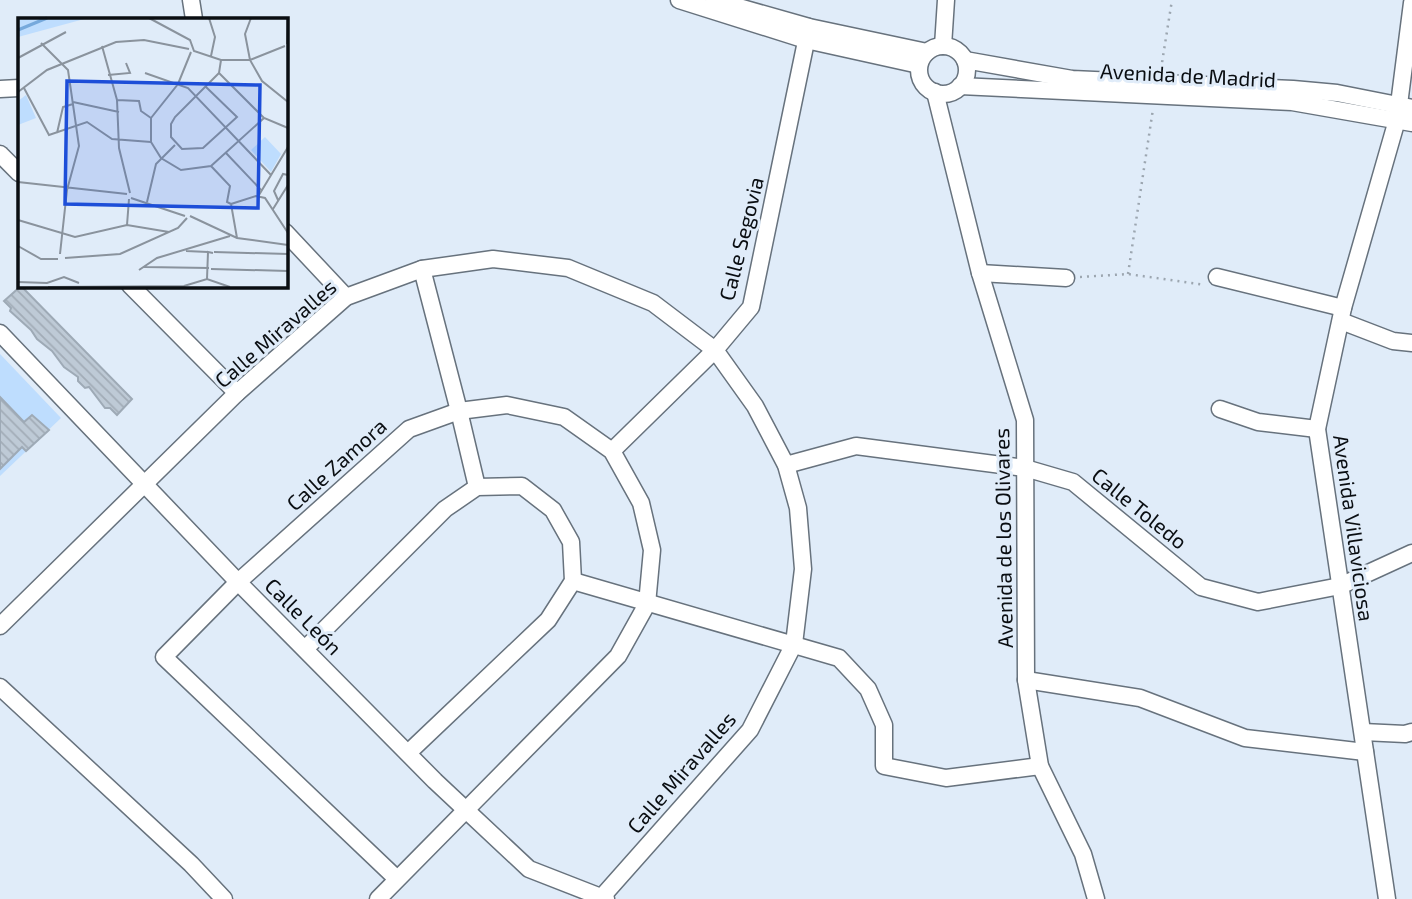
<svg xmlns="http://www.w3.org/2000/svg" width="1412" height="899" font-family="'Exo 2',sans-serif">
<defs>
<pattern id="building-back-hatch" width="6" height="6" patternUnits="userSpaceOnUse" patternTransform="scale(1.75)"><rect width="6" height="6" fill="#becad6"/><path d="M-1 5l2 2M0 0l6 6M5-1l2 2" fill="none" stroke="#a2acb7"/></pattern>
</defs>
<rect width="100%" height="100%" fill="#e0ecf9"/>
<path fill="#beddfe" d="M 0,354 L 61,418 L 0,476 Z"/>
<g fill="url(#building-back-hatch)" stroke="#9eaab6" stroke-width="2">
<path d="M 21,286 L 132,399 L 117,415 L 110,408 L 105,408 L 89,387 L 85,388 L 78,381 L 78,377 L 64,367 L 52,351 L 37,339 L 31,330 L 10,311 L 11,308 L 4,301 Z"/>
<path d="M 0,397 L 24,422 L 32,415 L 49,430 L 26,451 L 22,447 L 0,469 Z"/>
</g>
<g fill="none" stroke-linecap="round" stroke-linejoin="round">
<defs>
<g id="street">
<path d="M 191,0 L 194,19"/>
<path d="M 679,0 L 806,40 L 919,65"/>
<path d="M 714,0 L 809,27 L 927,52"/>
<path d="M 943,46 L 946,0"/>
<circle cx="943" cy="70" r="24"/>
<path d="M 965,60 L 1072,79 L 1293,89 L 1337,93 L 1412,108"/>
<path d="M 960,86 L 1292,102 L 1412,123"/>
<path d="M 0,89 L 19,88"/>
<path d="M 935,92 L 980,273 L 1025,420 L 1026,680 L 1040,766 L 1083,854 L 1096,899"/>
<path d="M 0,154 L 19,173"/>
<path d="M 285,232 L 346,297"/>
<path d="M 422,269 L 459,411 L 477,487"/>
<path d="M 980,273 L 1066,278"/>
<path d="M 1217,277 L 1343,308"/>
<path d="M 130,285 L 237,393"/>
<path d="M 1341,321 L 1393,341 L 1412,343"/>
<path d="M 0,333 L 238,582 L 435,781 L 529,869 L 606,899"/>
<path d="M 1220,409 L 1258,422 L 1317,429"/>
<path d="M 612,451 L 715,350 L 751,307 L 809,27"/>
<path d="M 786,465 L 856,446 L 1025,468 L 1073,482 L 1201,587 L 1258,602 L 1340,586 L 1412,553"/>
<path d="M 573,581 L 839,658 L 868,689 L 884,725 L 884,766 L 946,778 L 1040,766"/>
<path d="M 0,626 L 237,393 L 346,297 L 422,269 L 493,259 L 568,268 L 653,303 L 715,350 L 755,406 L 786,465 L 798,508 L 803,569 L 794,644 L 750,730 L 600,899"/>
<path d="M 305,649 L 445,509 L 477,487 L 522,486 L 553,510 L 571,542 L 573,581 L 548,620 L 408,753"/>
<path d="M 1026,680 L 1140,698 L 1245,738 L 1365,752"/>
<path d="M 0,687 L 191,864 L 224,899"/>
<path d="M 1363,732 L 1405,734 L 1412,732"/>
<path d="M 378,899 L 618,656 L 647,604 L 652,550 L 641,503 L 612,451 L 564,417 L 507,405 L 459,411 L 409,429 L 238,582 L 164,657 L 397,879"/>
<path d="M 1387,899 L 1317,429 L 1343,308 L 1397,120 L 1412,3"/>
</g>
</defs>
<use href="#street" stroke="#67727d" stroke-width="19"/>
<g stroke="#9ca6b0" stroke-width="2.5" stroke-dasharray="2 5" stroke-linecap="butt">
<path d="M 1161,69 L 1172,0"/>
<path d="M 1128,274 L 1153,109"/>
<path d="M 1080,277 L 1128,274 L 1205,285"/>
</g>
<use href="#street" stroke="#fff" stroke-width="16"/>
</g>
<g text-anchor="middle" stroke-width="6" stroke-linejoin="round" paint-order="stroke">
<g font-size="21" fill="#0a0e12" stroke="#e0ecf9">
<text transform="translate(1188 76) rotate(3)" y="7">Avenida de Madrid</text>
<text transform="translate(742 239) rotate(-76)" y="7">Calle Segovia</text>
<text transform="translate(276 334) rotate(-41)" y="7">Calle Miravalles</text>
<text transform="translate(337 465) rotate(-42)" y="7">Calle Zamora</text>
<text transform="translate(1139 509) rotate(39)" y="7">Calle Toledo</text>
<text transform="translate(1353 528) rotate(82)" y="7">Avenida Villaviciosa</text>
<text transform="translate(1004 538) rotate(-91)" y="7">Avenida de los Olivares</text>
<text transform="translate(303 617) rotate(45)" y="7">Calle León</text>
<text transform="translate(682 773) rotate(-49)" y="7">Calle Miravalles</text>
</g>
</g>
<g transform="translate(18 18)">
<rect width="270" height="270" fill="#e0ecf9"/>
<path d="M 0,0 L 70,0 L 0,19 Z" fill="#beddfe"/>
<path d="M 8,77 L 18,100 L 0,107 L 0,83 ZM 247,119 L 263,136 L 253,154 L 233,132 Z" fill="#beddfe"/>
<path fill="none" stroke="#76a9dc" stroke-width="3.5" d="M 0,12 L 29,0"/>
<path fill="none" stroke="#8a939d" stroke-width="2" d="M 131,0 L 172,22 L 176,33 L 203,42 L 232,42 L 267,28M 191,0 L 197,19 L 193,38M 233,0 L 227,16 L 232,42 L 244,63 L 270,84M 23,25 L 50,52 L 61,128 L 49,172 L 42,236M 269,26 L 270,1M 84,28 L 99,82 L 101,130 L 112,175M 173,34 L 160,66 L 133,100 L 133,124 L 143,140 L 163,152 L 193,148 L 246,100M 0,40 L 48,14M 127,55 L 170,70 L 253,157M 201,55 L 246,100 L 270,110M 90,57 L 112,55 L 108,45M 188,69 L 219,99 L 185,130 L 164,131 L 153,119 L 153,106 L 157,99 L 201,55 L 203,42M 6,70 L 31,117 L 69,104 L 94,121 L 133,124M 0,74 L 29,52 L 98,24 L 126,22 L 171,31M 99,82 L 121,83 L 123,93 L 133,100M 55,84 L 101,94M 39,115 L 45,89 L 55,86M 208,135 L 244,173M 193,148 L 212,168 L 209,184 L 213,186M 0,164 L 109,176M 241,177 L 270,129M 113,180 L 167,198M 260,182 L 256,173 L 265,156 L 270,157M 129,184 L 138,146 L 157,127M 255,191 L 270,167M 172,198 L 219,220 L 270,227M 0,202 L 57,219 L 109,207 L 151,214M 109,207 L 111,181M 219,220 L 213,186 L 238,178 L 247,180 L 270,215M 0,228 L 23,241 L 40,241M 168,233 L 190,234M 196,234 L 270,236M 47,240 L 102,236 L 160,210 L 169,200M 127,249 L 191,250M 193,251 L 270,253M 121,252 L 139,240 L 212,218M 189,261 L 190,234 L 195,235M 0,264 L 29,265 L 46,259 L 61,265M 30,269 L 166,268 L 189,261 L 212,269"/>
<path fill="#1d4ed8" fill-opacity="0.15" stroke="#1d4ed8" stroke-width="3.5" d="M 49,63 L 242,67 L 240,190 L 47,186 Z"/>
<rect width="270" height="270" fill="none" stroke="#0a0e12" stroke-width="3.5"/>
</g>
</svg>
